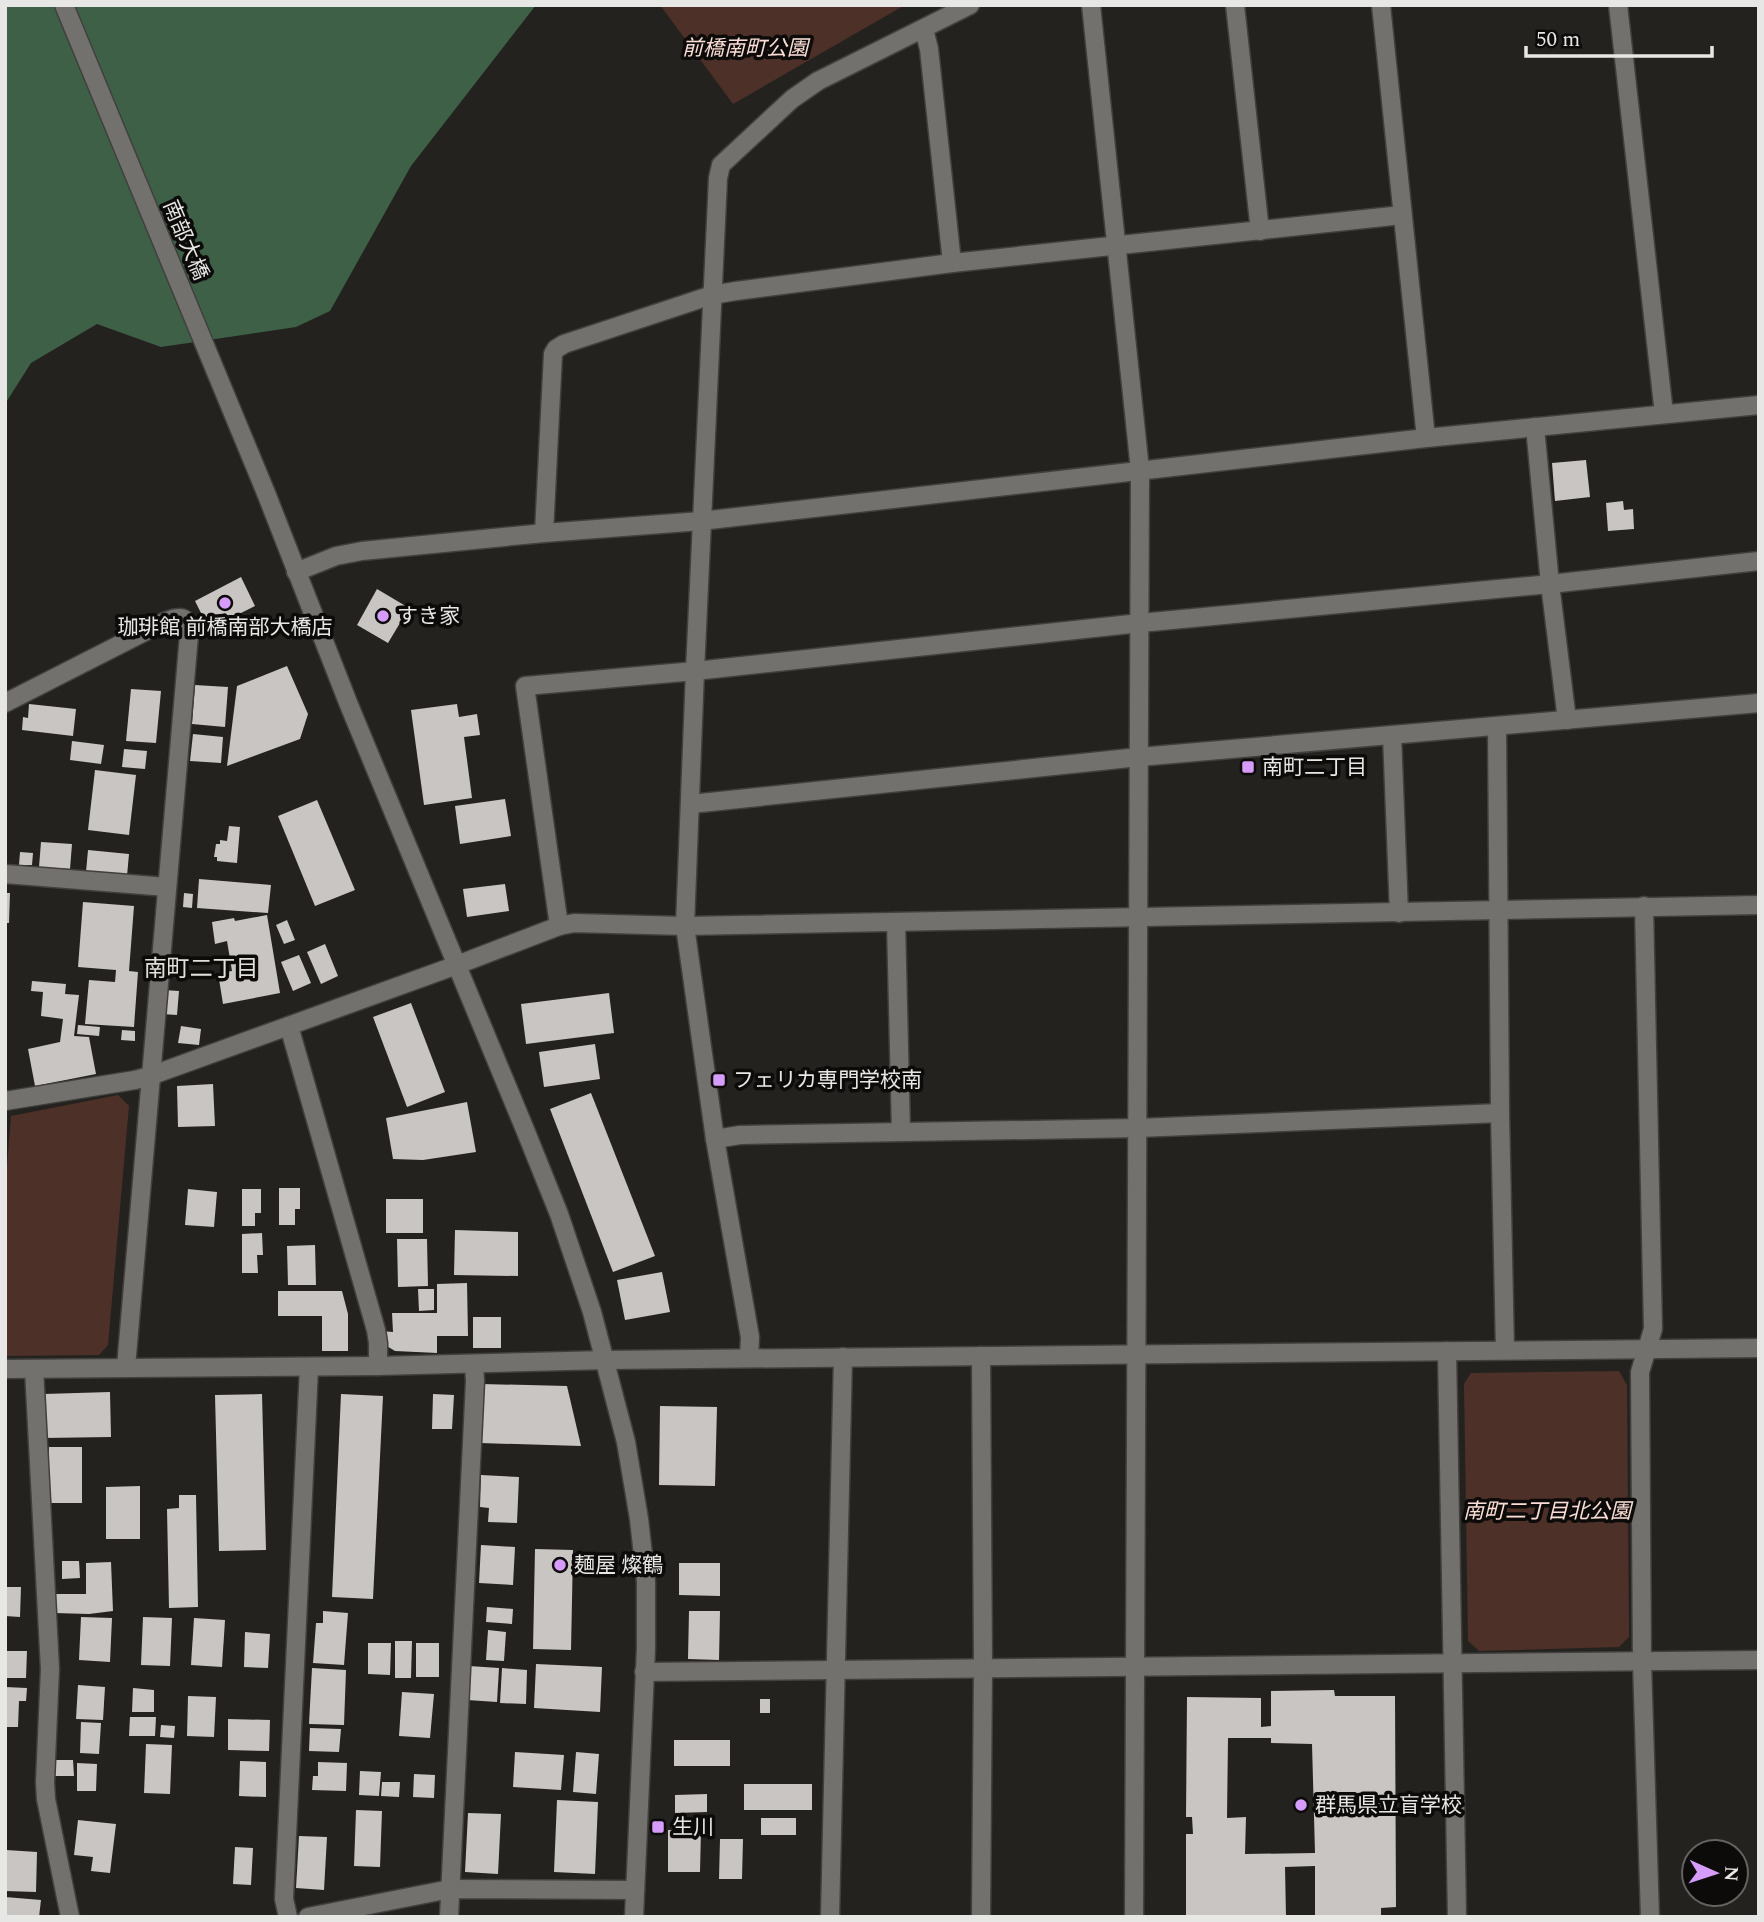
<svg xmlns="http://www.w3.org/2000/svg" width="1764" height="1922" font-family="Spectral,'Noto Sans JP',serif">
<rect width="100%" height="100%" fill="#23221f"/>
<g fill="#4d3027">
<path d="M 660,5 L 905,5 L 733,104 Z"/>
<path d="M 118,1095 L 129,1106 L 108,1345 L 99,1355 L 5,1356 L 5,1190 L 11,1116 Z"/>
<path d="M 1619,1371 L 1627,1385 L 1629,1637 L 1619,1647 L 1479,1651 L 1468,1641 L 1464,1384 L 1471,1373 Z"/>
</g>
<path fill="#3e6047" d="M 5,5 L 536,5 L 411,166 L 330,311 L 296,327 L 161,347 L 97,324 L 31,363 L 5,404 Z"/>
<g fill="#c9c5c2" fill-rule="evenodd">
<path d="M 1586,460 L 1590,497 L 1555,501 L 1552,463 Z"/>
<path d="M 1623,501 L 1624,510 L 1633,509 L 1634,529 L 1608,531 L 1606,503 Z"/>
<path d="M 241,577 L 255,606 L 209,629 L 195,601 Z"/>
<path d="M 377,589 L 409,608 L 388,643 L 357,625 Z"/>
<path d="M 287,666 L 308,714 L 300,739 L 227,766 L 237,686 Z"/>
<path d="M 195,685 L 228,687 L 225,727 L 192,724 Z"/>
<path d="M 131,689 L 161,691 L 156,743 L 126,741 Z"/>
<path d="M 29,704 L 76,709 L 73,736 L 22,730 L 23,717 L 28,718 Z"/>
<path d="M 457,704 L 459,717 L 477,714 L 480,735 L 464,737 L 472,798 L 424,805 L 411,710 Z"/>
<path d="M 193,734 L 223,737 L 221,763 L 190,761 Z"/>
<path d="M 72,741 L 104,745 L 101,764 L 70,760 Z"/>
<path d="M 124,749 L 147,751 L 145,769 L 122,767 Z"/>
<path d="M 95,770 L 136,775 L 129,835 L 88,830 Z"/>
<path d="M 505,799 L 511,836 L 460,844 L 455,806 Z"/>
<path d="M 317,800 L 355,890 L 315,906 L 278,816 Z"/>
<path d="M 229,826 L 240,827 L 237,863 L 217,861 L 217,857 L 214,857 L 216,844 L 220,844 L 220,840 L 227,841 Z"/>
<path d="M 41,842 L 72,844 L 70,869 L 39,867 Z"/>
<path d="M 88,850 L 129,854 L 127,876 L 86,872 Z"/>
<path d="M 20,852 L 33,853 L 32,865 L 19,865 Z"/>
<path d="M 199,879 L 271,885 L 268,913 L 197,908 Z"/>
<path d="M 505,884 L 509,911 L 467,917 L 463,889 Z"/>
<path d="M 5,893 L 10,893 L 9,923 L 5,923 Z"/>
<path d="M 184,893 L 193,894 L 192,908 L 183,907 Z"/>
<path d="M 83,902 L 134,906 L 129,971 L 138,972 L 134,1027 L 85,1024 L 89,980 L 115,982 L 116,970 L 78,967 Z"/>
<path d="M 267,915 L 280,993 L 223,1004 L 218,973 L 232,971 L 227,941 L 215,944 L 212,922 L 234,918 L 235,921 Z"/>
<path d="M 287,920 L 295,940 L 284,944 L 276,925 Z"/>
<path d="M 325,944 L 338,976 L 321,984 L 307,952 Z"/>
<path d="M 299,955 L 311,983 L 293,991 L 281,962 Z"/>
<path d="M 32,981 L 66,984 L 65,994 L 79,995 L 74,1036 L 89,1037 L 96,1074 L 35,1086 L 28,1049 L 60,1042 L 63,1019 L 41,1016 L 43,992 L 31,991 Z"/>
<path d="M 164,990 L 179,991 L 177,1015 L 162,1014 Z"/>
<path d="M 609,993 L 614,1033 L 526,1044 L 521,1004 Z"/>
<path d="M 411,1003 L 445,1092 L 407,1107 L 373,1017 Z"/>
<path d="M 78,1025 L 100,1027 L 99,1036 L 77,1034 Z"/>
<path d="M 181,1026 L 201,1029 L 199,1045 L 178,1043 Z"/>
<path d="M 122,1030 L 135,1031 L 135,1041 L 121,1040 Z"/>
<path d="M 595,1044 L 600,1079 L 544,1087 L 539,1052 Z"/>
<path d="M 213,1084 L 215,1126 L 178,1127 L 177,1086 Z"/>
<path d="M 591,1093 L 655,1256 L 613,1272 L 550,1109 Z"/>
<path d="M 467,1102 L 476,1152 L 423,1160 L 393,1159 L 386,1118 Z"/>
<path d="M 279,1188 L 300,1188 L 300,1209 L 295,1209 L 295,1225 L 279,1225 Z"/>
<path d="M 188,1189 L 217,1192 L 214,1227 L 185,1225 Z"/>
<path d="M 242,1189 L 261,1189 L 261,1213 L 255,1213 L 255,1226 L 242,1226 Z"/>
<rect x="386" y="1199" width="37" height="34"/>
<path d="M 455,1230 L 518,1232 L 518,1276 L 454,1275 Z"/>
<path d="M 262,1233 L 263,1255 L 257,1255 L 258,1273 L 242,1273 L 242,1234 Z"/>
<path d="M 397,1239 L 427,1239 L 428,1286 L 398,1287 Z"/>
<path d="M 315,1245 L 316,1285 L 288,1285 L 287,1246 Z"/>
<path d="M 662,1272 L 670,1312 L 625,1320 L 617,1280 Z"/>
<path d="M 467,1283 L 468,1336 L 437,1336 L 437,1353 L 395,1351 L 385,1345 L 381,1331 L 393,1332 L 392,1313 L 437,1313 L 437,1284 Z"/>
<path d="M 418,1289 L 434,1289 L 434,1310 L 419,1311 Z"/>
<path d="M 278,1291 L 342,1291 L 348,1314 L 348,1351 L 322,1351 L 322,1316 L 278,1316 Z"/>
<rect x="473" y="1317" width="28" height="31"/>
<path d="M 482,1384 L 567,1386 L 581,1446 L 480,1443 Z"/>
<path d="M 110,1392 L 111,1437 L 44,1438 L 44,1394 Z"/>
<path d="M 262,1394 L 266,1550 L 219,1551 L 215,1395 Z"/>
<path d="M 341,1394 L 383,1396 L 373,1599 L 332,1597 Z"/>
<path d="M 433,1394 L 454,1395 L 452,1429 L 432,1429 Z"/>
<path d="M 660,1406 L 717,1407 L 715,1486 L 659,1485 Z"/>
<rect x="49" y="1447" width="33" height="56"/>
<path d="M 481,1475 L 519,1477 L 517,1523 L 488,1522 L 489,1508 L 480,1507 Z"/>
<path d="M 140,1486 L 140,1539 L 106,1539 L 106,1487 Z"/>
<path d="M 179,1495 L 196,1495 L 198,1607 L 169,1608 L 167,1509 L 179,1508 Z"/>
<path d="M 481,1545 L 515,1547 L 513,1585 L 479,1583 Z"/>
<path d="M 535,1549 L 573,1550 L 571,1650 L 533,1649 Z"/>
<path d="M 62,1561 L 79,1561 L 80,1578 L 62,1579 Z"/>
<path d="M 111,1562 L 113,1611 L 89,1614 L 54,1613 L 55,1594 L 86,1594 L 86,1563 Z"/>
<path d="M 679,1563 L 720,1563 L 720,1596 L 679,1595 Z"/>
<path d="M 5,1587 L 21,1587 L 20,1617 L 5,1616 Z"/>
<path d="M 487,1607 L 513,1609 L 512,1624 L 486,1622 Z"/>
<path d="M 323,1611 L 348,1613 L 344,1665 L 313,1663 L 316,1623 L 323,1623 Z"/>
<path d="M 689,1611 L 720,1611 L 719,1660 L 688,1659 Z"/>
<path d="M 81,1617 L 112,1618 L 110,1662 L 79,1660 Z"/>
<path d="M 143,1617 L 172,1618 L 170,1666 L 141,1665 Z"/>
<path d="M 194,1618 L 225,1620 L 222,1667 L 191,1665 Z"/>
<path d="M 488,1630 L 506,1632 L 504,1661 L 486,1660 Z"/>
<path d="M 245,1632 L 270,1634 L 268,1668 L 244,1667 Z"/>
<path d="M 395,1641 L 412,1641 L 411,1678 L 395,1678 Z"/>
<path d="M 368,1643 L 391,1643 L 390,1675 L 368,1674 Z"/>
<rect x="416" y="1643" width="23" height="34"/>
<path d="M 7,1651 L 27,1651 L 26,1678 L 7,1678 Z"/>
<path d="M 536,1664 L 602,1667 L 600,1712 L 534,1708 Z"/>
<path d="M 469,1666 L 499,1668 L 497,1702 L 467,1700 Z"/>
<path d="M 312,1668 L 346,1670 L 344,1725 L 309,1724 Z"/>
<path d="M 502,1668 L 527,1670 L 526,1704 L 500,1703 Z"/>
<path d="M 78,1685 L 105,1687 L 103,1720 L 76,1719 Z"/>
<path d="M 5,1687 L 27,1688 L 26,1701 L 19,1701 L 18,1727 L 5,1727 Z"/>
<path d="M 133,1688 L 154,1690 L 154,1712 L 132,1712 Z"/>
<path d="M 1334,1690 L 1335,1696 L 1395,1696 L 1396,1907 L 1381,1908 L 1381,1917 L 1315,1917 L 1315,1866 L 1285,1867 L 1286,1917 L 1186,1917 L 1186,1834 L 1193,1834 L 1192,1817 L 1186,1817 L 1187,1697 L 1261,1698 L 1261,1727 L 1271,1726 L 1271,1691 ZM 1228,1738 L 1271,1738 L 1271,1743 L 1312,1744 L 1315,1853 L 1245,1854 L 1246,1817 L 1227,1818 Z"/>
<path d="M 402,1692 L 434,1694 L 430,1738 L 399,1736 Z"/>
<path d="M 188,1696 L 216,1697 L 214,1737 L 187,1736 Z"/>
<rect x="760" y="1699" width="10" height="14"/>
<path d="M 130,1717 L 156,1717 L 155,1736 L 129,1736 Z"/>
<path d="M 228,1719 L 270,1720 L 269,1751 L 228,1750 Z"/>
<path d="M 81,1722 L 101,1723 L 99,1754 L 80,1753 Z"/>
<path d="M 161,1725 L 175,1726 L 174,1738 L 160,1737 Z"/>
<path d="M 310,1728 L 341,1729 L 339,1752 L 309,1751 Z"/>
<rect x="674" y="1740" width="56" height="26"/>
<path d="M 146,1744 L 172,1745 L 170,1794 L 144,1793 Z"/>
<path d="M 515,1752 L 564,1755 L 561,1790 L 513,1787 Z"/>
<path d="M 576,1752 L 599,1754 L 596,1794 L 573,1792 Z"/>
<path d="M 54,1760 L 73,1760 L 74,1776 L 55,1776 Z"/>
<path d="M 240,1761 L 266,1762 L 266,1797 L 239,1796 Z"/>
<path d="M 318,1762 L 347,1763 L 346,1791 L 312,1790 L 313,1776 L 318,1776 Z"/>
<path d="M 77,1763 L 97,1764 L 96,1791 L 77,1791 Z"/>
<path d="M 360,1771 L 381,1772 L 379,1796 L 359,1795 Z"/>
<path d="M 414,1774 L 435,1775 L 434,1798 L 413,1797 Z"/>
<path d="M 382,1782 L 400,1782 L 399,1797 L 381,1796 Z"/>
<rect x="744" y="1784" width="68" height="26"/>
<path d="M 707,1794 L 707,1812 L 675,1813 L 675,1795 Z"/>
<path d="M 557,1800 L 598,1802 L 595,1874 L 554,1872 Z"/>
<path d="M 356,1810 L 382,1811 L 380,1867 L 354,1866 Z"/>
<path d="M 468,1813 L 501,1814 L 498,1874 L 465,1872 Z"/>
<rect x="761" y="1818" width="35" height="17"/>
<path d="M 78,1820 L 116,1824 L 110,1873 L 91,1871 L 93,1857 L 74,1855 Z"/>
<path d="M 668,1830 L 701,1830 L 700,1872 L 668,1872 Z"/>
<path d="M 299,1836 L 327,1837 L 324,1890 L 296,1888 Z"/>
<path d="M 720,1839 L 743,1839 L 742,1879 L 719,1879 Z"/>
<path d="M 235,1847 L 253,1848 L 251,1885 L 233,1884 Z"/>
<path d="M 6,1850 L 37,1852 L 36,1892 L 5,1891 Z"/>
<path d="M 5,1897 L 41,1900 L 39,1917 L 5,1917 Z"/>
</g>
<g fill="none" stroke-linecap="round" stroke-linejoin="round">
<defs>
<g id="minor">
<path d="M 1091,5 L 1140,470"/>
<path d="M 1235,5 L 1260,231"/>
<path d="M 1381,5 L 1426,438"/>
<path d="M 1618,5 L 1664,414"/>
<path d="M 924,29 L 929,49 L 952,263"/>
<path d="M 1535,427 L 1550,584 L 1567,720"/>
<path d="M 544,533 L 553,354 L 556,349 L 564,344 L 712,295 L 736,291 L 952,263 L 1402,215"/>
<path d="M 5,703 L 164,622 C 180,616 189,614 189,635 L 126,1367"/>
<path d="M 1497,726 L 1500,1113 L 1505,1350"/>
<path d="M 1392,735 L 1399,913"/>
<path d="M 691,804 L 1139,757 L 1759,703"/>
<path d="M 5,874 L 167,887"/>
<path d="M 1644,906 L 1653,1329 L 1640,1372 L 1642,1662 L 1650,1917"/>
<path d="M 896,922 L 901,1132"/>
<path d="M 559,926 L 525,686 L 695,671 L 1140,623 L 1550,584 L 1759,561"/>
<path d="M 289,1026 L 376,1330 L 378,1343 L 378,1366"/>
<path d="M 5,1101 L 135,1080 L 150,1076 L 457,965 L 559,926 L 574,923 L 685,926 L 1759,905"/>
<path d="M 715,1139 L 740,1135 L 1138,1128 L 1500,1113"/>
<path d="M 1447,1351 L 1457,1917"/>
<path d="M 981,1356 L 983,1668 L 981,1917"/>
<path d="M 749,1358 L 750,1337 L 715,1139 L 685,926 L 695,671 L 718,178 L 721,165 L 792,99 L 818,81 L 970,5"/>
<path d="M 34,1369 L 50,1669 L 45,1782 L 46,1799 L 70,1917"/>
<path d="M 644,1672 L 1759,1660"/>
<path d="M 288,1917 L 284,1899 L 309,1367"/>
<path d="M 308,1917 L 450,1889 L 635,1890"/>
<path d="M 449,1917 L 475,1381 L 474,1364"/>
<path d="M 830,1917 L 843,1357"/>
</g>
<g id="tertiary">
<path d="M 64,5 L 266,493 L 349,705 L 526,1132 L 559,1214 L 592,1312 L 626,1442 L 639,1519 L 646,1582 L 646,1648 L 634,1917"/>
<path d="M 296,572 L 336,556 L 362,551 L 544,533 L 701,521 L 1426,438 L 1759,405"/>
<path d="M 5,1369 L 378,1366 L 606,1360 L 1759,1348"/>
<path d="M 1134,1917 L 1140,470"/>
</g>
</defs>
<use href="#minor" stroke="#41403e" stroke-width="21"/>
<use href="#tertiary" stroke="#41403e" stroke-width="21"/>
<use href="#minor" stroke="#72716d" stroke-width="18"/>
<use href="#tertiary" stroke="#72716d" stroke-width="18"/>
</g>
<g fill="#d59cfb" stroke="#0c0b0a" stroke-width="2.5">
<circle cx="225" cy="603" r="7"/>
<circle cx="383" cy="616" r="7"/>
<rect x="1241" y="760" width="14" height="14" rx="3.5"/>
<rect x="712" y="1073" width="14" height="14" rx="3.5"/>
<circle cx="560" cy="1565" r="7"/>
<circle cx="1301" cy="1805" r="7"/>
<rect x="651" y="1820" width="14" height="14" rx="3.5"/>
</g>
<g text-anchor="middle" stroke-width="7" stroke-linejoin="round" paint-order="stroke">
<g font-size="21" font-style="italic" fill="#faddd4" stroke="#0c0b0a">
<text x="745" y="55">前橋南町公園</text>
<text x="1547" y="1518">南町二丁目北公園</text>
</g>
<g font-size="21" fill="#e7e7e5" stroke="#0c0b0a">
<text transform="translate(186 240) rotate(67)" y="7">南部大橋</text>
</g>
<g font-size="21" fill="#e7e7e5" stroke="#0c0b0a" text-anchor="start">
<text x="397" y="623">すき家</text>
<text x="225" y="634" text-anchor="middle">珈琲館 前橋南部大橋店</text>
<text x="1262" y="774">南町二丁目</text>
<text x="733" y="1087">フェリカ専門学校南</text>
<text x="574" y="1572">麺屋 燦鶴</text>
<text x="1315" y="1812">群馬県立盲学校</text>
<text x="672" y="1834">生川</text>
</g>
<g font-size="23" fill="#e0dfda" stroke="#0c0b0a">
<text x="201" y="976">南町二丁目</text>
</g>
</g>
<rect width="1764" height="1922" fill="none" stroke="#e7e7e5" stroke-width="14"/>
<g transform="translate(1715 1873) rotate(93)"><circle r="33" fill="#0c0b0a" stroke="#646362" stroke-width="2"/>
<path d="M0-5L12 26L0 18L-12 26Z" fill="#d59cfb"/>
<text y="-10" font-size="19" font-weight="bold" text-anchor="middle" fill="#e7e7e5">N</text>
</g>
<path d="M1526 46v10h186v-10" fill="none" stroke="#e7e7e5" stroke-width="3.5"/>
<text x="1536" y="46" font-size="21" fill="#e7e7e5" stroke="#0c0b0a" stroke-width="5" paint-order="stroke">50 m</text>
</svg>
